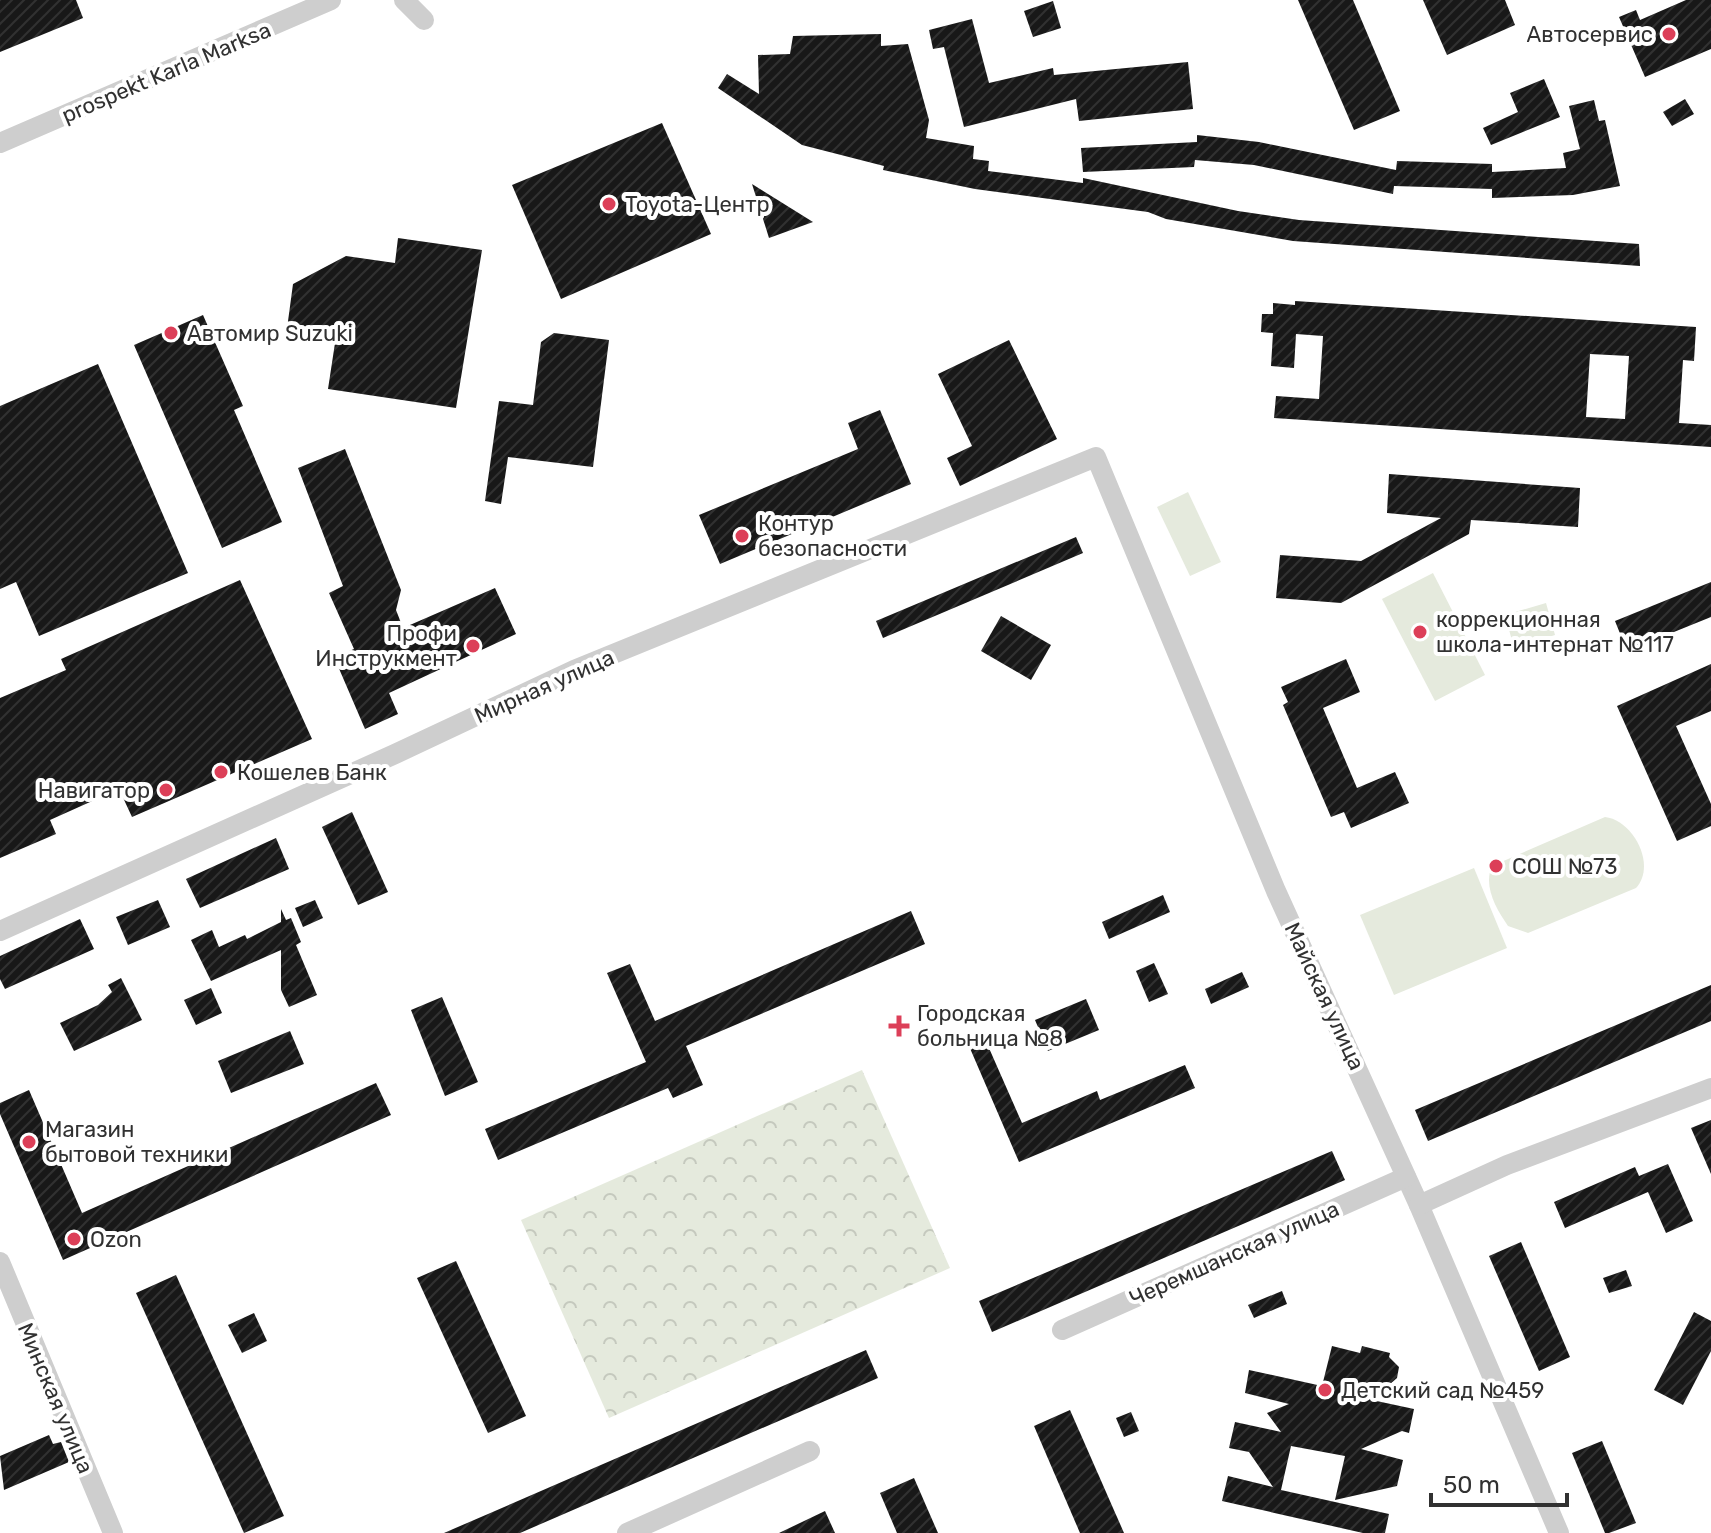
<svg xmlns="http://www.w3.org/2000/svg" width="1711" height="1533" font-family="Rubik,sans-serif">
<defs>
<pattern id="park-crowns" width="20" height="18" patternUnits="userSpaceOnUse" patternTransform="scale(2)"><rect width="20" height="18" fill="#e5eadd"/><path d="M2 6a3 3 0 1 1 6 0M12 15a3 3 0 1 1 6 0" fill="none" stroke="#c5c9be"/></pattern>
<pattern id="building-hatch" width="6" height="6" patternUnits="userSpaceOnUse" patternTransform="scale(2)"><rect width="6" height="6" fill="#181818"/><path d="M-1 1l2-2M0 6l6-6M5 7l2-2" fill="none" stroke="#313131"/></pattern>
</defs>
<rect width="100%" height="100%" fill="#fff"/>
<path fill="url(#park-crowns)" d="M 862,1070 L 950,1268 L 609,1418 L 521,1220 Z"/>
<g fill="#e5eadd">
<path d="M 1188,492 L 1221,562 L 1190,576 L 1157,507 Z"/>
<path d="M 1433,573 L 1485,675 L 1435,701 L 1382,599 Z"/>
<path d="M 1546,603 L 1555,635 L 1514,648 L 1505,615 Z"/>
<path d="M 1605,817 C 1633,820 1657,865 1636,888 L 1528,933 L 1508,926 C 1496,909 1483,886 1492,866 Z"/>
<path d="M 1474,868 L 1507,948 L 1394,995 L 1360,915 Z"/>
</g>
<g fill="url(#building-hatch)" fill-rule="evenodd">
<path d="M 0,0 L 76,0 L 83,18 L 0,52 Z"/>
<path d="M 1298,0 L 1353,0 L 1400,111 L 1354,130 Z"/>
<path d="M 1423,0 L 1505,0 L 1515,25 L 1447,55 Z"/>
<path d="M 1686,0 L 1711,0 L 1711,49 L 1645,77 L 1619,17 L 1636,10 L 1640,20 Z"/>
<path d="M 1053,1 L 1061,28 L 1033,37 L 1024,11 Z"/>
<path d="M 972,19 L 989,83 L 1053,68 L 1054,75 L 1188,62 L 1193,109 L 1079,121 L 1076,99 L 964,127 L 944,47 L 933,49 L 929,30 Z"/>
<path d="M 881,34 L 881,46 L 908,44 L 929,120 L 926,138 L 974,146 L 973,159 L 989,161 L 988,171 L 1083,183 L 1083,178 L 1238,211 L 1299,220 L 1639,244 L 1640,266 L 1293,241 L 1166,219 L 1148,212 L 975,189 L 883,170 L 884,166 L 802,145 L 718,88 L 727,74 L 759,94 L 758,55 L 790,54 L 793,36 Z"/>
<path d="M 1544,79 L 1560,117 L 1491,145 L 1483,128 L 1518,112 L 1510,93 Z"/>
<path d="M 1685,99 L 1694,114 L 1672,126 L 1663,112 Z"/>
<path d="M 1594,100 L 1599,121 L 1605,120 L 1620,186 L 1573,195 L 1492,198 L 1492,189 L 1394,186 L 1393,194 L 1254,165 L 1195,160 L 1194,167 L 1083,172 L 1081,148 L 1197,142 L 1197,135 L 1259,142 L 1396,170 L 1397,161 L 1492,164 L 1492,172 L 1566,168 L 1563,153 L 1580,149 L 1569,106 Z"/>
<path d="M 662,123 L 711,234 L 561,299 L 512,185 Z"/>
<path d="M 752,184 L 813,222 L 769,238 Z"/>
<path d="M 398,238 L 482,250 L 456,408 L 328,389 L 335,343 L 286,336 L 293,284 L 346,256 L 395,263 Z"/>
<path d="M 1295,301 L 1696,327 L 1694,361 L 1683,360 L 1679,423 L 1711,425 L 1711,447 L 1274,418 L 1276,396 L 1319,399 L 1323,336 L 1296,334 L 1294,368 L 1271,366 L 1273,333 L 1261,332 L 1262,314 L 1273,314 L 1273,303 L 1295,305 ZM 1590,354 L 1629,356 L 1625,419 L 1586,417 Z"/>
<path d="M 203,315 L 243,406 L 234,410 L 282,522 L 222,548 L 134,345 Z"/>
<path d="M 554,333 L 609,340 L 593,467 L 508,457 L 501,504 L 485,501 L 499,401 L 533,405 L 541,342 Z"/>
<path d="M 1009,340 L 1057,439 L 960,486 L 947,458 L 972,446 L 938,374 Z"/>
<path d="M 98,364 L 188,573 L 39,636 L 16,582 L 0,589 L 0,406 Z"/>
<path d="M 880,410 L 911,484 L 720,564 L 699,515 L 858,449 L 848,423 Z"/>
<path d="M 345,449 L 401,590 L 396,610 L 403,628 L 495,588 L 516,634 L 389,693 L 398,714 L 365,729 L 334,657 L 354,649 L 329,593 L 343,586 L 298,468 Z"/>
<path d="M 1389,474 L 1580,488 L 1578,527 L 1471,520 L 1469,534 L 1341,603 L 1276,598 L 1280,555 L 1361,561 L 1441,518 L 1387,513 Z"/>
<path d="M 1076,537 L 1083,553 L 883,638 L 876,621 Z"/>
<path d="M 240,580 L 312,739 L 132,817 L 119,789 L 50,820 L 56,834 L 0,858 L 0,698 L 66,670 L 61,659 Z"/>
<path d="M 1711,582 L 1711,617 L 1627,651 L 1615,621 Z"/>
<path d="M 1001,616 L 1051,645 L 1031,680 L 981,651 Z"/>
<path d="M 1346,659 L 1360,692 L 1323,708 L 1357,788 L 1395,772 L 1409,803 L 1351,828 L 1344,812 L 1331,817 L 1283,705 L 1288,702 L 1281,687 Z"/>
<path d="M 1711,664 L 1711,711 L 1676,726 L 1711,804 L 1711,826 L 1677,841 L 1617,706 Z"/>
<path d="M 352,812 L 388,892 L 358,905 L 322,827 Z"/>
<path d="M 276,838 L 289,869 L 200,908 L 186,879 Z"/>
<path d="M 1163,895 L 1170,912 L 1109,939 L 1102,922 Z"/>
<path d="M 158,900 L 170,927 L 128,945 L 116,917 Z"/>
<path d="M 315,900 L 323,918 L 303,927 L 295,908 Z"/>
<path d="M 281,909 L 286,920 L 291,918 L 301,942 L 296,945 L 317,995 L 289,1007 L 281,990 L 281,950 L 211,981 L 191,940 L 212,930 L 219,947 L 245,935 L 247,939 L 281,922 Z"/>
<path d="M 911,911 L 925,944 L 686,1046 L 703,1085 L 673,1098 L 668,1088 L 498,1160 L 485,1129 L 646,1062 L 607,973 L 630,964 L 655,1021 Z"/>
<path d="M 80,919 L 94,949 L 5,989 L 0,979 L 0,956 Z"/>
<path d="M 1154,963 L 1168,994 L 1149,1002 L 1136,971 Z"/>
<path d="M 1242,972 L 1249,987 L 1211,1004 L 1205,989 Z"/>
<path d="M 121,978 L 142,1020 L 74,1051 L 60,1023 L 98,1005 L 112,992 L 108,985 Z"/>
<path d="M 1711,985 L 1711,1021 L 1428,1141 L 1415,1110 Z"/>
<path d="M 211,988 L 222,1013 L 196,1025 L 184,1000 Z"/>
<path d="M 442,997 L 478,1082 L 445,1096 L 411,1010 Z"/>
<path d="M 1086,999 L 1099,1030 L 1048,1051 L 1035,1020 Z"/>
<path d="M 290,1031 L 304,1064 L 231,1093 L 218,1061 Z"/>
<path d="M 985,1039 L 1022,1123 L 1097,1091 L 1100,1100 L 1185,1065 L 1195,1088 L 1019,1162 L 969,1046 Z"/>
<path d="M 376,1083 L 391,1115 L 63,1260 L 0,1114 L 0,1103 L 29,1090 L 82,1213 Z"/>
<path d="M 1711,1120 L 1711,1174 L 1691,1128 Z"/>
<path d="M 1332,1151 L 1345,1180 L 992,1332 L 979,1301 Z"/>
<path d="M 1668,1164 L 1693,1221 L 1666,1233 L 1648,1192 L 1565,1228 L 1554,1202 L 1635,1167 L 1639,1176 Z"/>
<path d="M 1521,1242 L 1570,1357 L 1539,1371 L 1489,1256 Z"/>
<path d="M 456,1261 L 526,1416 L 488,1433 L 417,1278 Z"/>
<path d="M 1626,1270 L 1632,1286 L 1609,1293 L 1603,1278 Z"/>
<path d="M 176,1275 L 284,1516 L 244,1533 L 136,1293 Z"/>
<path d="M 1282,1291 L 1287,1304 L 1254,1318 L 1248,1305 Z"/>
<path d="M 1694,1312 L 1711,1321 L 1711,1351 L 1683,1405 L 1654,1390 Z"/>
<path d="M 254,1313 L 267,1341 L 242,1353 L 228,1325 Z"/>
<path d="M 1332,1346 L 1360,1353 L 1362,1346 L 1390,1353 L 1389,1357 L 1399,1367 L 1397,1378 L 1372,1400 L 1414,1409 L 1409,1433 L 1402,1431 L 1361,1449 L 1403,1460 L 1397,1486 L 1335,1500 L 1345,1456 L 1291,1446 L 1281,1490 L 1389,1514 L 1385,1533 L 1363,1533 L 1222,1501 L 1228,1476 L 1273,1487 L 1249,1452 L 1229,1448 L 1235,1422 L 1281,1432 L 1267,1413 L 1289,1404 L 1245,1393 L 1249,1370 L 1322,1386 Z"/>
<path d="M 866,1350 L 878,1378 L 520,1533 L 444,1533 Z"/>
<path d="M 1070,1410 L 1124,1533 L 1080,1533 L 1034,1426 Z"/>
<path d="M 1131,1412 L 1139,1431 L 1124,1437 L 1116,1418 Z"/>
<path d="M 49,1435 L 53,1444 L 61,1442 L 69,1462 L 4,1490 L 0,1456 Z"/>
<path d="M 1602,1441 L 1636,1523 L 1609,1533 L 1605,1533 L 1572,1453 Z"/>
<path d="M 914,1478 L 938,1533 L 897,1533 L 880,1493 Z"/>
<path d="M 825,1511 L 835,1533 L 779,1533 Z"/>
</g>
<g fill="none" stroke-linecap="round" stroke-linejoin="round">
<g stroke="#cecece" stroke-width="20">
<path d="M 404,0 L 424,20"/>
<path d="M 0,143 L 331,0"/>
<path d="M 0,931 L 395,754 L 574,670 L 1096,457 L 1276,891 L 1419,1205 L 1559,1533"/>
<path d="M 1419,1205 L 1507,1165 L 1711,1088"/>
<path d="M 0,1262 L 113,1533"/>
<path d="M 1062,1330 L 1406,1177"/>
<path d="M 627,1533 L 810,1451"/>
</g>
</g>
<g fill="#dc3f58" stroke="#fff" stroke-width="3">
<circle cx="1669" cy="34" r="8"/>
<circle cx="609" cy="204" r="8"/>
<circle cx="171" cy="333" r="8"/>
<circle cx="742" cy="536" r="8"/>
<circle cx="1420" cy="632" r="8"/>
<circle cx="473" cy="646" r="8"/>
<circle cx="221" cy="772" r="8"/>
<circle cx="166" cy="790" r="8"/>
<circle cx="1496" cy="866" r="8"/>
<path d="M895 1014h8v8h8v8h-8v8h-8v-8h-8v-8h8z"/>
<circle cx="29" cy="1142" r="8"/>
<circle cx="74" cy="1239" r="8"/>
<circle cx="1325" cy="1390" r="8"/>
</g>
<g text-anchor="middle" stroke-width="8" stroke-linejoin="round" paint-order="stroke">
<g font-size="22" fill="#313131" stroke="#fff" text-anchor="start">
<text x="1653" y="42" text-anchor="end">Автосервис</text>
<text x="625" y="212">Toyota-Центр</text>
<text x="187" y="341">Автомир Suzuki</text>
<text x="758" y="531">Контур<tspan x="758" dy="25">безопасности</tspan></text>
<text x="1436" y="627">коррекционная<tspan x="1436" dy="25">школа-интернат №117</tspan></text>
<text x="457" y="641" text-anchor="end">Профи<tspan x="457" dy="25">Инструкмент</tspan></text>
<text x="237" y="780">Кошелев Банк</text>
<text x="150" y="798" text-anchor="end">Навигатор</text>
<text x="1512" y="874">СОШ №73</text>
<text x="917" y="1021">Городская<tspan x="917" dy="25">больница №8</tspan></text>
<text x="45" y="1137">Магазин<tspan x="45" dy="25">бытовой техники</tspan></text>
<text x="90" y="1247">Ozon</text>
<text x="1341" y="1398">Детский сад №459</text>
</g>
<g font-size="22" fill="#313131" stroke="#fff">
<text transform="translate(166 72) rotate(-23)" y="8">prospekt Karla Marksa</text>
<text transform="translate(544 686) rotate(-24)" y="8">Мирная улица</text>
<text transform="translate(1325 996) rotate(65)" y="8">Майская улица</text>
<text transform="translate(1234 1253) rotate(-24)" y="8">Черемшанская улица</text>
<text transform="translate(56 1398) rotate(67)" y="8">Минская улица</text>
</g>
</g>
<path d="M1431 1493v12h136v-12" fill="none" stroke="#313131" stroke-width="4"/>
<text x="1443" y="1493" font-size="24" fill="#313131" stroke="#ffffff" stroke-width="6" paint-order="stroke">50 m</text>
</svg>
